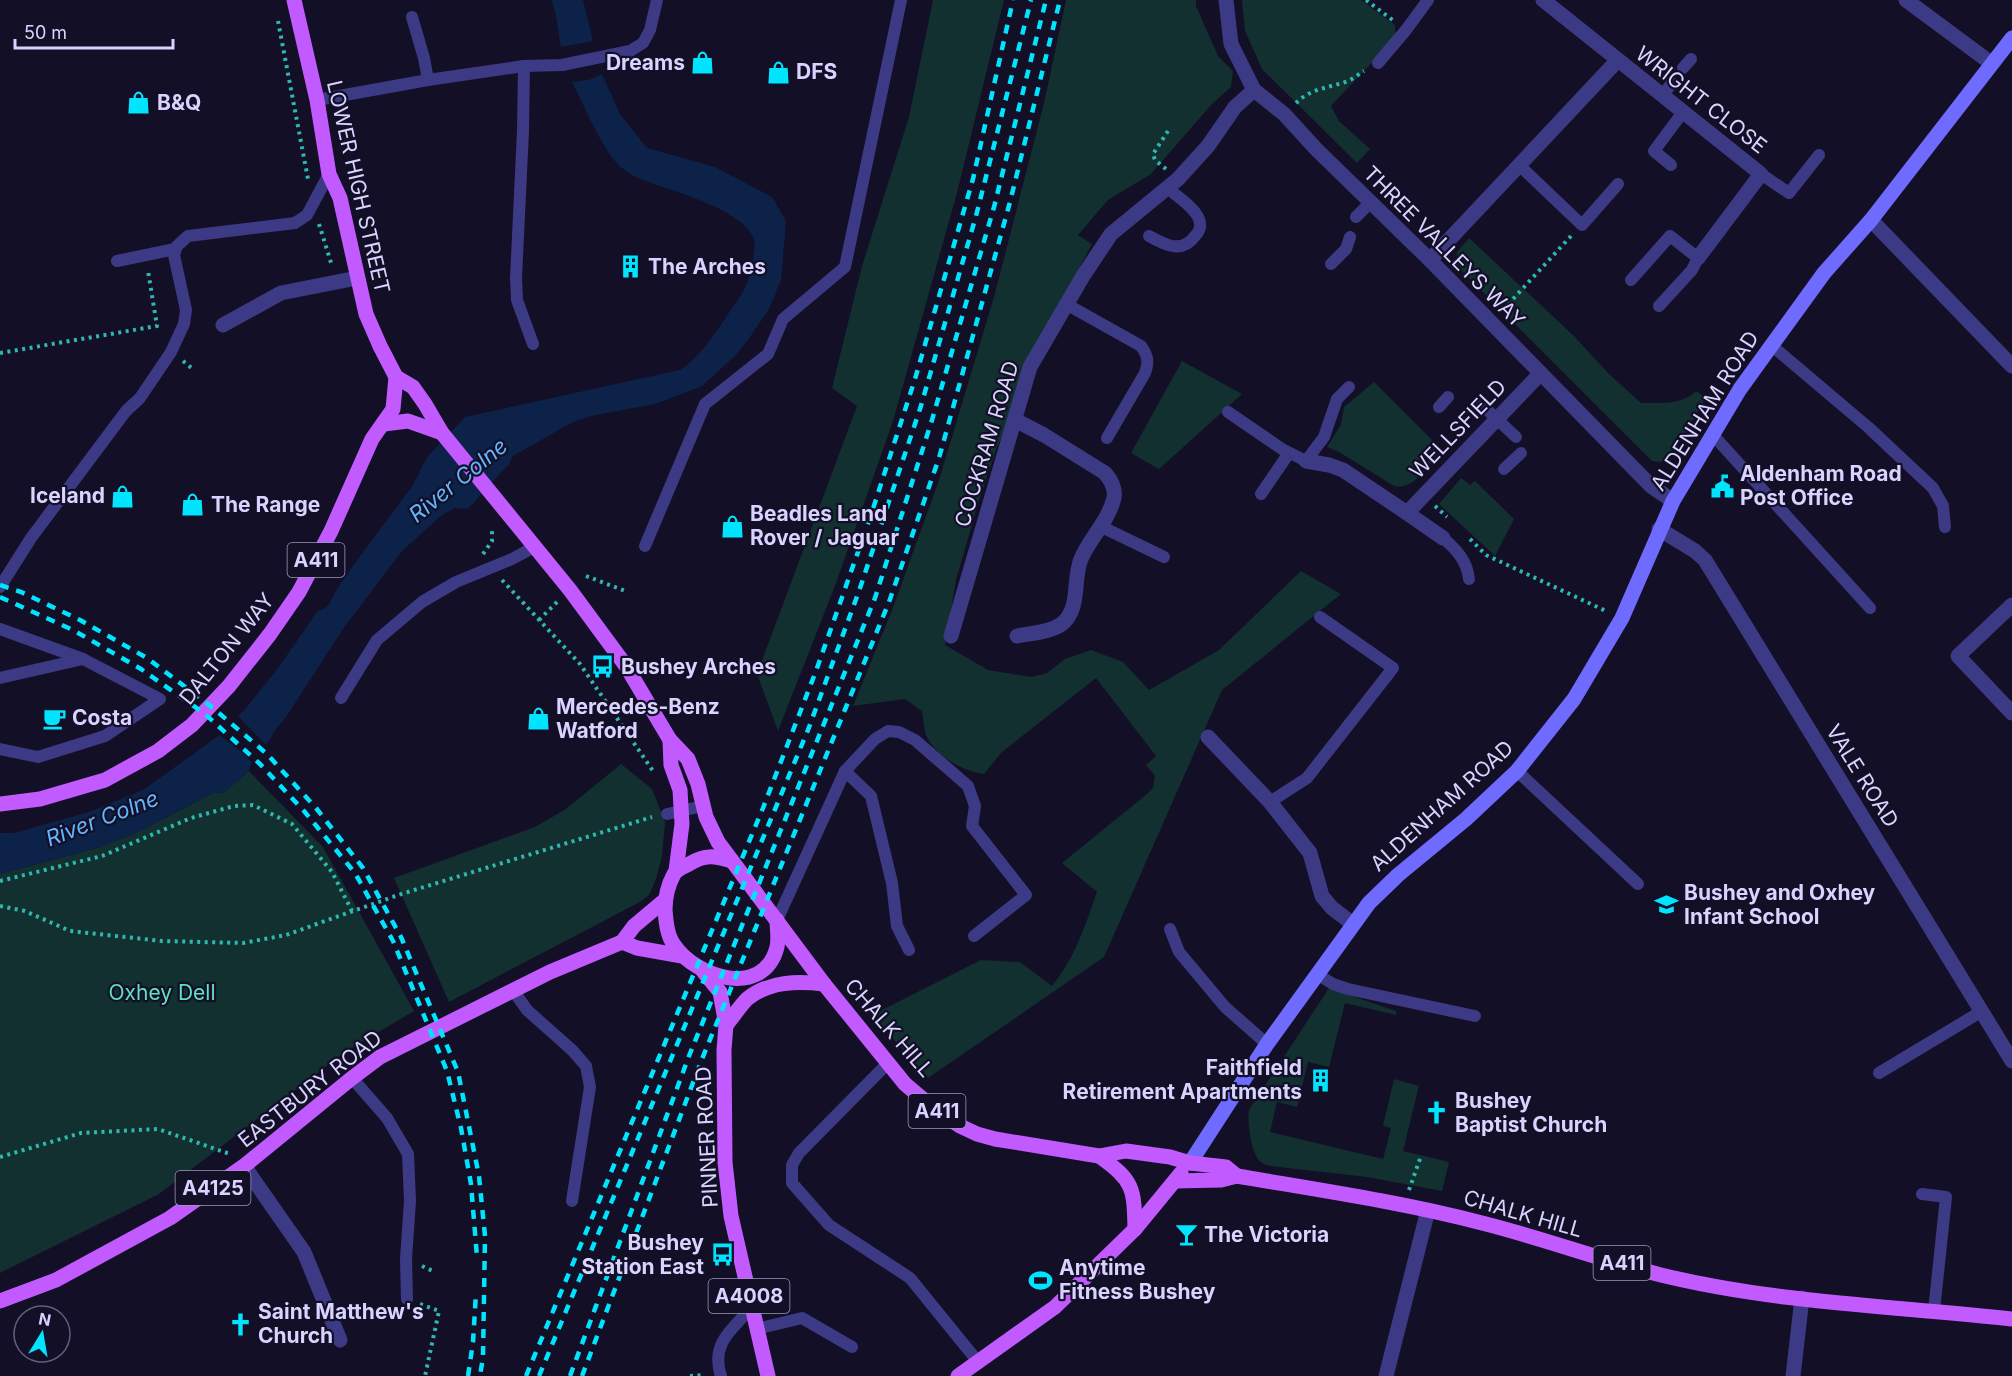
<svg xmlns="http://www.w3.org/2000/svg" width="2012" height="1376" font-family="Inter,sans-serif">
<rect width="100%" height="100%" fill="#130f26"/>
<g fill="#12302f">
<path d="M 933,0 L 1004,0 L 957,193 L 893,421 L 836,583 L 778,731 L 757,674 L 857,406 L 832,388 L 862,266 L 909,117 Z"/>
<path d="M 1066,0 L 1196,0 L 1196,6 L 1218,56 L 1233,71 L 1231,87 L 1212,104 L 1151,174 L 1108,200 L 1078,235 L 1092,244 L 1056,312 L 1014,414 L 997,447 L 979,500 L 956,580 L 945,645 L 988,670 L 1031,677 L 1047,673 L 1065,659 L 1091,650 L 1123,662 L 1149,690 L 1219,650 L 1301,571 L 1341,594 L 1222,690 L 1104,957 L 928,1078 L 872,1015 L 981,960 L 1020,962 L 1052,986 C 1075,958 1085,926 1097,892 L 1062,863 L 1147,794 L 1153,788 L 1155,776 L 1146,765 L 1156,756 L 1096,678 L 1002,752 L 984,774 C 962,771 936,757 926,735 C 924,728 923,719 922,711 L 905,699 L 853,706 L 894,605 L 939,480 L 994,297 L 1044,103 Z"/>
<path d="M 1242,0 L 1361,0 L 1395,25 L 1395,38 L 1331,106 L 1339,121 L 1370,149 L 1357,163 L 1262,69 L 1245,31 Z"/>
<path d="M 1469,238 L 1574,336 L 1608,373 L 1641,403 C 1659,403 1683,405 1696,391 L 1706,398 L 1671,457 L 1664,462 L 1652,461 L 1456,265 L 1457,252 Z"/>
<path d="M 1182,361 L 1242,394 L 1159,469 L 1131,453 Z"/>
<path d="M 1374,382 L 1442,450 C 1429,464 1414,491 1394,486 L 1339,452 L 1327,447 L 1341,425 L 1344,407 Z"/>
<path d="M 1461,478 L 1470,485 L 1475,481 L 1514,519 L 1495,556 L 1439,504 Z"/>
<path d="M 621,764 L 652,789 L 665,822 L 662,856 L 656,879 L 649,895 L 640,902 L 449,1002 L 394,878 L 535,827 L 566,809 Z"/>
<path d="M 249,771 L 323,847 L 414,1011 L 345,1052 L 159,1194 L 0,1273 L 0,874 L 100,847 L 136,833 L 215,792 L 223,793 Z"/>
<path d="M 1329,988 L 1396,1011 L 1396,1015 L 1345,1003 L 1329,1067 L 1308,1062 L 1297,1107 L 1277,1102 L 1270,1132 L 1383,1159 L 1391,1128 L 1383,1126 L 1394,1079 L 1419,1086 L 1403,1151 L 1449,1162 L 1442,1191 L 1367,1177 L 1270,1166 C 1267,1165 1263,1164 1261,1162 C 1251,1155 1247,1122 1249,1110 Z"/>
</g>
<g fill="#0c2248">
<path d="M 551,0 L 583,0 L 593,41 L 561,47 C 558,34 557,11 551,0 Z"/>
<path d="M 602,74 L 620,114 L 647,148 L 715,167 L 772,197 L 786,221 L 781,280 L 769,309 L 750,337 L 735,356 L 702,386 L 655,404 L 591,416 L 573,422 L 513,456 L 509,464 L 468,509 L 455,508 L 442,515 L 402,551 L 343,629 L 286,717 L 274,732 L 270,740 L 251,763 L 249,771 L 223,793 L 215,792 L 136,833 L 100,847 L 0,874 L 0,833 L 14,833 L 89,812 L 143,790 L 221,734 L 246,708 L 278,668 L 317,612 L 328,606 L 337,589 L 355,563 L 413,485 L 427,457 L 465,417 L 680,370 C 702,357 722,322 737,301 C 747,287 750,276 753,259 C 754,251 756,244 753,237 C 743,213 687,195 663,187 C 649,182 633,178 622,168 C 602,151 585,107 572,82 L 588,80 Z"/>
</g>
<path fill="#130f26" d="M 236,714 L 268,747 L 254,765 L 244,754 L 217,733 Z"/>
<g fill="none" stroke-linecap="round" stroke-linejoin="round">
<g stroke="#2fb8b0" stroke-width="4" stroke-dasharray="3 4.5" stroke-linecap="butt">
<path d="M 1366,0 L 1394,21"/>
<path d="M 278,21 L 308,179"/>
<path d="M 1296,103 C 1311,88 1329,88 1348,81 C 1353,79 1359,74 1364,71"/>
<path d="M 1166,169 L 1155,160 L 1153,154 L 1168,131"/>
<path d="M 319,224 L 332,266"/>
<path d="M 1503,310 L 1571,236"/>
<path d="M 0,353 L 157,326 L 148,271"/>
<path d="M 183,361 L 194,370"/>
<path d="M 1435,506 L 1447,517"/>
<path d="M 1470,539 L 1486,555 L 1606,611"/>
<path d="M 483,554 L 492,541 L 492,530"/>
<path d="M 586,576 L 628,592"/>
<path d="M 502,580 L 580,664 L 653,771"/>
<path d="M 539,620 L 559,600"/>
<path d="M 0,881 L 102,856 L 191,818 L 234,806 L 253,805 L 292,824 L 332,872 L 352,911"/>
<path d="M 0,906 L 25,911 L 70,931 L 162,941 L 243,943 L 286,935 L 398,895 L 652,817"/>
<path d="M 0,1157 L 81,1133 L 158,1129 L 230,1154"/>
<path d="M 1409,1190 L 1421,1156"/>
<path d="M 422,1266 L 435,1272"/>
<path d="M 420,1304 L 439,1311 L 425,1376"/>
<path d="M 690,1376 L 704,1375"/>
</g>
<g stroke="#3d3a85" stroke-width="12">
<path d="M 412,17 L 424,58 L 428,80"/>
<path d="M 1378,63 L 1406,30 L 1428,0"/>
<path d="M 524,66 L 523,131 L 516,278 L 517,300 L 533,344"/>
<path d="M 1683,68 L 1691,59"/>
<path d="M 1662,96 L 1672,83"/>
<path d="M 317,100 L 428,80 L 524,66 L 562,65 L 630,51 L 643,43 L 650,30 L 657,0"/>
<path d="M 1519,165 L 1582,225 L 1618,184"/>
<path d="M 1671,165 L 1654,151 L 1683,112"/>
<path d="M 1761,174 L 1789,193 L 1819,155"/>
<path d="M 1356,217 L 1371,202"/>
<path d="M 1149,236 C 1165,245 1182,254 1195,236 C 1198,233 1201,228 1200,223 C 1198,209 1177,197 1168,188"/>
<path d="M 117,261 L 175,249"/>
<path d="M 1331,264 L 1346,249 L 1350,237"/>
<path d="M 1631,280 L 1670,236 L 1698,258 L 1692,270 L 1659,306"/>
<path d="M 1066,304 L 1141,346 C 1148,356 1149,362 1145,373 L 1107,438"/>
<path d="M 1771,345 L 1868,427 L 1933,488 L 1943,506 L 1945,527"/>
<path d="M 1482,405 L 1516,437"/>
<path d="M 1439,407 L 1448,397"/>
<path d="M 1228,412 L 1282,449 L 1306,461 L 1324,437 L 1337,399 L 1349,387"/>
<path d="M 1713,435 L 1870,608"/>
<path d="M 1504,469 L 1521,453"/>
<path d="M 1261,494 L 1289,453"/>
<path d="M 1102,527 L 1164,557"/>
<path d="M 1443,538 C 1457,550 1467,561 1469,579"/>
<path d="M 645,546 L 705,404 L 768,354 L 783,319 L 845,267 L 901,0"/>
<path d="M 0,587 L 31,538 L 126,411 L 140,398 L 171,352 L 184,324 L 186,310 L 174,255 L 177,246 L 188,236 L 295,223 L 307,215 L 329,174"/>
<path d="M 0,629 L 83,659 L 160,699 L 105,736 L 38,757 L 0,749"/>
<path d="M 0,678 L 83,659"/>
<path d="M 341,698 L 377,640 L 422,602 L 456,582 L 512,559 L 534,547"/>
<path d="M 845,771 L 871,796 L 892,883 L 897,926 L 909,950"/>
<path d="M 1517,771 L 1638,884"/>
<path d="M 1270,802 L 1307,778 L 1393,668 L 1320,617"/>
<path d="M 667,814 L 703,806"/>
<path d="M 777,920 L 845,771 L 875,739 L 888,731 L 899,732 L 915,740 L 968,786 L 975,806 L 972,826 L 1026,895 L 974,936"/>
<path d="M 1170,929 L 1179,952 L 1225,1007 L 1267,1044"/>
<path d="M 1317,974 L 1333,984 L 1348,989 L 1475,1016"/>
<path d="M 513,990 L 527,1010 L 572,1050 L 586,1066 L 590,1087 L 572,1201"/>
<path d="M 888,1063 L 799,1153 L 792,1165 L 792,1183 L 829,1225 L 910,1278 L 979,1363"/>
<path d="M 1879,1073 L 1982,1011"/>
<path d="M 352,1078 L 387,1118 L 408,1154 L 410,1201 L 406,1259 L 407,1299"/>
<path d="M 1922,1194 L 1946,1197 L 1934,1311"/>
<path d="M 756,1329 L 802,1318 L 852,1347"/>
<path d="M 721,1376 C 710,1343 733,1329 752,1307"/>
</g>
<g stroke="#3d3a85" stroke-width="15">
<path d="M 1226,0 L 1231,44 L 1254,90 L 1284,114 L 1316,149 L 1430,260 L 1651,486 L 1673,501"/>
<path d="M 1543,0 L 1761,174 L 1698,258"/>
<path d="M 1906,0 L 1991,63"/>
<path d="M 1871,220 L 2012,366"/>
<path d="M 1430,260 L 1617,61"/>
<path d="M 223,325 L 281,293 L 357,278"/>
<path d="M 1015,420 L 1044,435 L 1105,473 C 1111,480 1116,488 1114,498 C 1108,522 1089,539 1081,559 C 1073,578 1080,605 1065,621 C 1055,632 1031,633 1017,636"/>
<path d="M 1306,461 L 1329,465 L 1343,470 L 1407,513 L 1540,374"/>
<path d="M 1407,513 L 1443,538"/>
<path d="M 2012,605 L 1958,656 L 2012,713"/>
<path d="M 951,636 L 1030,367 L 1083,276 L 1111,234 L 1178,179 L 1208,146 L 1235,107 L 1254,90"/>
<path d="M 1208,737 L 1270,802 L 1310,853 L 1322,896 L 1332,908 L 1353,924"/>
<path d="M 244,1166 L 304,1252 L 340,1340"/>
<path d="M 1386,1376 L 1428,1210"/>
<path d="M 1793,1376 L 1802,1298"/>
</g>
<path stroke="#3d3a85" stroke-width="15" d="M 1659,529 L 1695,551 L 1705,560 L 2012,1061"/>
<path stroke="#6f6bff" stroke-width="15" d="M 1190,1163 L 1267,1044 L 1369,903 L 1398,875 L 1466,819 L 1517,771 L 1574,699 L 1622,618 L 1673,501 L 1740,389 L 1824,273 L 1871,220 L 2012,38"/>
<g stroke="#c25bff" stroke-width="15">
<path d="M 294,0 L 317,100 L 329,174 L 340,198 L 366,314 L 380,346 L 396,377 L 413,387 L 425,404 L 442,433 L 570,590 L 626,666 L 670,740 L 688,759 L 698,784 L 706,817 L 718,842 L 824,984 L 905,1084 L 937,1111 L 960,1126 L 977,1134 L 995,1139 L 1099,1156 L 1126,1151 L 1170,1157 L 1190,1163 L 1226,1167 L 1237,1176"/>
<path d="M 384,424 L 408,421 L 442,433"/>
<path d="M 670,740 L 671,765 L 680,790 L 682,824 L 676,871"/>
<path d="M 0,804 L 40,799 L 105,780 L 158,751 L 192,725 L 229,686 L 270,634 L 299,592 L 331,531 L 372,439 L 393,409 L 396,377"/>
<path d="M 732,861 C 715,856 705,854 689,864 C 683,867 677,869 674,874 C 668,885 665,898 665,910 C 666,922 667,935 674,945 C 696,978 764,999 777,947 C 779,939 777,928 777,920"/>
<path d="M 622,942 L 637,948 L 682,956"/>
<path d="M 703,971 L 720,992 L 726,1025 L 724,1050 L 725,1162 L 731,1216 L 768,1376"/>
<path d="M 726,1025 C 733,1017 740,1006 747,999 C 769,981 798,981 824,984"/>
<path d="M 1099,1156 C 1134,1181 1134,1188 1135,1229"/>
<path d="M 1175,1181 L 1221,1180 L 1237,1176 C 1319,1190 1401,1202 1482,1223 C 1542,1238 1601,1260 1661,1275 C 1775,1303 1895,1306 2012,1319"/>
<path d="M 0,1301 L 56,1280 L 170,1218 L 244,1166 L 352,1078 L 380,1057 L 550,972 L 622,942 L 634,926 L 665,900"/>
<path d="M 958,1376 L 1055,1307 L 1135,1229 L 1181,1173"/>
</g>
<g stroke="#00e5ff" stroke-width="4.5" stroke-dasharray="9 8" stroke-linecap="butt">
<path d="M 0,585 L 21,592 L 80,620 L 147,658 L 213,708 L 267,754 L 316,808 L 363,868 L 401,937 L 458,1072 L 479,1176 L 485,1236 L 483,1357 L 480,1376"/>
<path d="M 0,597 L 73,630 L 141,669 L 205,714 L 260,764 L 304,811 L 355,873 L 393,941 L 447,1071 L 461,1128 L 471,1184 L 477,1257"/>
<path d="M 468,1376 L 473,1342 L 476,1293"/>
<path d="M 526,1376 L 763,808 L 816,671 L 870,518 L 915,379 L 973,179 L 1013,0"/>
<path d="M 539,1376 L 808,730 L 859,591 L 920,409 L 976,216 L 1031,0"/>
<path d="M 570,1376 L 689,1056 L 875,598 L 932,420 L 994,207 L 1046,0"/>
<path d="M 582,1376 L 702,1059 L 889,602 L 939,458 L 1010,202 L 1060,0"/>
</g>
</g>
<defs>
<symbol id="shop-bare" viewBox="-9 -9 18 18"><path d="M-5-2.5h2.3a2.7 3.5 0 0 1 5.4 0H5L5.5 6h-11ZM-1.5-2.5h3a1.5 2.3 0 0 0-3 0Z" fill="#00e5ff" stroke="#130f26" stroke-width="2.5" paint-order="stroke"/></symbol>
<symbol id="building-bare" viewBox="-9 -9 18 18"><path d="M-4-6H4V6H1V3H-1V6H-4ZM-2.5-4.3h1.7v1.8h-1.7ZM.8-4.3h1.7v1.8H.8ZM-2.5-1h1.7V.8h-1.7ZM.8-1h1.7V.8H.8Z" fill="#00e5ff" stroke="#130f26" stroke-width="2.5" paint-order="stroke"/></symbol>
<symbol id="civic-bare" viewBox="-9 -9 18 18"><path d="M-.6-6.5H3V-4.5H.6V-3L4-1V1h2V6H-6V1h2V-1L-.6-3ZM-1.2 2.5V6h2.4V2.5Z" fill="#00e5ff" stroke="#130f26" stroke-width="2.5" paint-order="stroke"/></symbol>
<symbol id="bus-bare" viewBox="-9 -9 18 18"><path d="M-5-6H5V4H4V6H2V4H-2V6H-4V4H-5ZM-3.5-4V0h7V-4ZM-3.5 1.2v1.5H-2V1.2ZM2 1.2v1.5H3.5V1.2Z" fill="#00e5ff" stroke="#130f26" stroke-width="2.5" paint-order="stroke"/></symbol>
<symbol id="cafe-bare" viewBox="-9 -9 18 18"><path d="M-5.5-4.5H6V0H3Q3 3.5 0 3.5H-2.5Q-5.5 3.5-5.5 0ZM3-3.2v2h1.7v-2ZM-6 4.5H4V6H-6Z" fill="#00e5ff" stroke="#130f26" stroke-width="2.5" paint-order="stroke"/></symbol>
<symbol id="school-bare" viewBox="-9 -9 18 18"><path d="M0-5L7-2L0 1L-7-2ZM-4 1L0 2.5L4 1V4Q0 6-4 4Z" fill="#00e5ff" stroke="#130f26" stroke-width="2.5" paint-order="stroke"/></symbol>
<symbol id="church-bare" viewBox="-9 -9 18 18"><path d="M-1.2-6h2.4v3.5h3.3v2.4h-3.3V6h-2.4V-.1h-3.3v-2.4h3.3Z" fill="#00e5ff" stroke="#130f26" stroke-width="2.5" paint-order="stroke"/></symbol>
<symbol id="bar-bare" viewBox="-9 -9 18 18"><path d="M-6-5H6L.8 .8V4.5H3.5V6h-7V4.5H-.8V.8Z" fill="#00e5ff" stroke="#130f26" stroke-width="2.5" paint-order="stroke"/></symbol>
<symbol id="stadium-bare" viewBox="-9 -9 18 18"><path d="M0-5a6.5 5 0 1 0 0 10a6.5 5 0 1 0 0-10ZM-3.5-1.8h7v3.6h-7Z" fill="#00e5ff" stroke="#130f26" stroke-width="2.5" paint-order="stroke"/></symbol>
</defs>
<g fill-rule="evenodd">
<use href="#shop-bare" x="686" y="46" width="33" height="33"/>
<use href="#shop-bare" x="762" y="56" width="33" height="33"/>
<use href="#shop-bare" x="122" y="86" width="33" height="33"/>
<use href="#building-bare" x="614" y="250" width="33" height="33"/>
<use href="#civic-bare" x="1706" y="470" width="33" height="33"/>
<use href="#shop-bare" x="106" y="480" width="33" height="33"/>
<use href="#shop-bare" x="176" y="488" width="33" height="33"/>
<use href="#shop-bare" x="716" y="510" width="33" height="33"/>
<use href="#bus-bare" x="586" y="650" width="33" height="33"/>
<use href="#cafe-bare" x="38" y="702" width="33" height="33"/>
<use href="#shop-bare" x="522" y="702" width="33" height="33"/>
<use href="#school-bare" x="1650" y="888" width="33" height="33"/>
<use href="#building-bare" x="1304" y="1064" width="33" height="33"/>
<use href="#church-bare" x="1420" y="1096" width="33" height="33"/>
<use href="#bar-bare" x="1170" y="1218" width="33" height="33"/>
<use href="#bus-bare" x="706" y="1238" width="33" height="33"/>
<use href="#stadium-bare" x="1024" y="1264" width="33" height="33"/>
<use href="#church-bare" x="224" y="1308" width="33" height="33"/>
</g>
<g text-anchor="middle" stroke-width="4.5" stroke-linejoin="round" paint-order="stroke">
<g fill="#130f26" stroke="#9e99be" stroke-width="1.5">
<rect x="287.5" y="543" width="57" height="34" rx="4.5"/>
<rect x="908.5" y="1094" width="57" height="34" rx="4.5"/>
<rect x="175.5" y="1171" width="75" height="34" rx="4.5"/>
<rect x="1593.5" y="1246" width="57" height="34" rx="4.5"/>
<rect x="708.5" y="1279" width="81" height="34" rx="4.5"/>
</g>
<g font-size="20" font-weight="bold" fill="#d9d4ff">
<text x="316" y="567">A411</text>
<text x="937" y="1118">A411</text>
<text x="213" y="1195">A4125</text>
<text x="1622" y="1270">A411</text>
<text x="749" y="1303">A4008</text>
</g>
<g font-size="21" font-weight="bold" fill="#d9d4ff" stroke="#130f26" text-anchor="start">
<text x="685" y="70" text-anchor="end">Dreams</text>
<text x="796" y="79">DFS</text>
<text x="157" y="110">B&amp;Q</text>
<text x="648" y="274">The Arches</text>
<text x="1740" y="481">Aldenham Road<tspan x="1740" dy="24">Post Office</tspan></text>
<text x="105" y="503" text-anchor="end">Iceland</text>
<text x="211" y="512">The Range</text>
<text x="750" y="521">Beadles Land<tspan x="750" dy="24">Rover / Jaguar</tspan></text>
<text x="621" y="674">Bushey Arches</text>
<text x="556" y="714">Mercedes-Benz<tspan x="556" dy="24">Watford</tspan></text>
<text x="72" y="725">Costa</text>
<text x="1684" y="900">Bushey and Oxhey<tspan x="1684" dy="24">Infant School</tspan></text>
<text x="1302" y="1075" text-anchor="end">Faithfield<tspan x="1302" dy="24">Retirement Apartments</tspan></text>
<text x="1455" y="1108">Bushey<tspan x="1455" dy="24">Baptist Church</tspan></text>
<text x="1204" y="1242">The Victoria</text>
<text x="704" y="1250" text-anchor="end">Bushey<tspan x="704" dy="24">Station East</tspan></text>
<text x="1059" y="1275">Anytime<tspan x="1059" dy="24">Fitness Bushey</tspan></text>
<text x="258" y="1319">Saint Matthew's<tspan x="258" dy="24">Church</tspan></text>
</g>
<g font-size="21" fill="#d9d4ff" stroke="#130f26">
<text transform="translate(1701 100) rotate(38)" y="7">WRIGHT CLOSE</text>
<text transform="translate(358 187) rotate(77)" y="7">LOWER HIGH STREET</text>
<text transform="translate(1444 247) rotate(45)" y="7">THREE VALLEYS WAY</text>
<text transform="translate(1705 411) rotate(-58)" y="7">ALDENHAM ROAD</text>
<text transform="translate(1458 429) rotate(-46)" y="7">WELLSFIELD</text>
<text transform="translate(987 444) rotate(-73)" y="7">COCKRAM ROAD</text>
<text transform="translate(227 649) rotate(-51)" y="7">DALTON WAY</text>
<text transform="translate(1862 776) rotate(58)" y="7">VALE ROAD</text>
<text transform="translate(1442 806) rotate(-42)" y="7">ALDENHAM ROAD</text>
<text transform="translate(889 1028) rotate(49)" y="7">CHALK HILL</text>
<text transform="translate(310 1089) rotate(-38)" y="7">EASTBURY ROAD</text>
<text transform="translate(707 1137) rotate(-93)" y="7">PINNER ROAD</text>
<text transform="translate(1523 1214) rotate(16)" y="7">CHALK HILL</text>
</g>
<g font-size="21" fill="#5fe0c0" stroke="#130f26">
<text x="162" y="1000">Oxhey Dell</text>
</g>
<g font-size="22" font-style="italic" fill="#62b6ff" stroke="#130f26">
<text transform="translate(458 480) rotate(-39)" y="8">River Colne</text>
<text transform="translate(102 818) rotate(-21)" y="8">River Colne</text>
</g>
</g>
<g transform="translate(42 1334) rotate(11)"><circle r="28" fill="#130f26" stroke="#625e7d" stroke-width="1.5"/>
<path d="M0-4.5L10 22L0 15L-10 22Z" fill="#00e5ff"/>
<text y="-9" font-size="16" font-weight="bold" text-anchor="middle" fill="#d9d4ff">N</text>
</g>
<path d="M15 39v9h158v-9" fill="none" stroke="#d9d4ff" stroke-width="3"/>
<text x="24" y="39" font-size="18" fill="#d9d4ff" stroke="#130f26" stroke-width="4.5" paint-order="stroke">50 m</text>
</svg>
